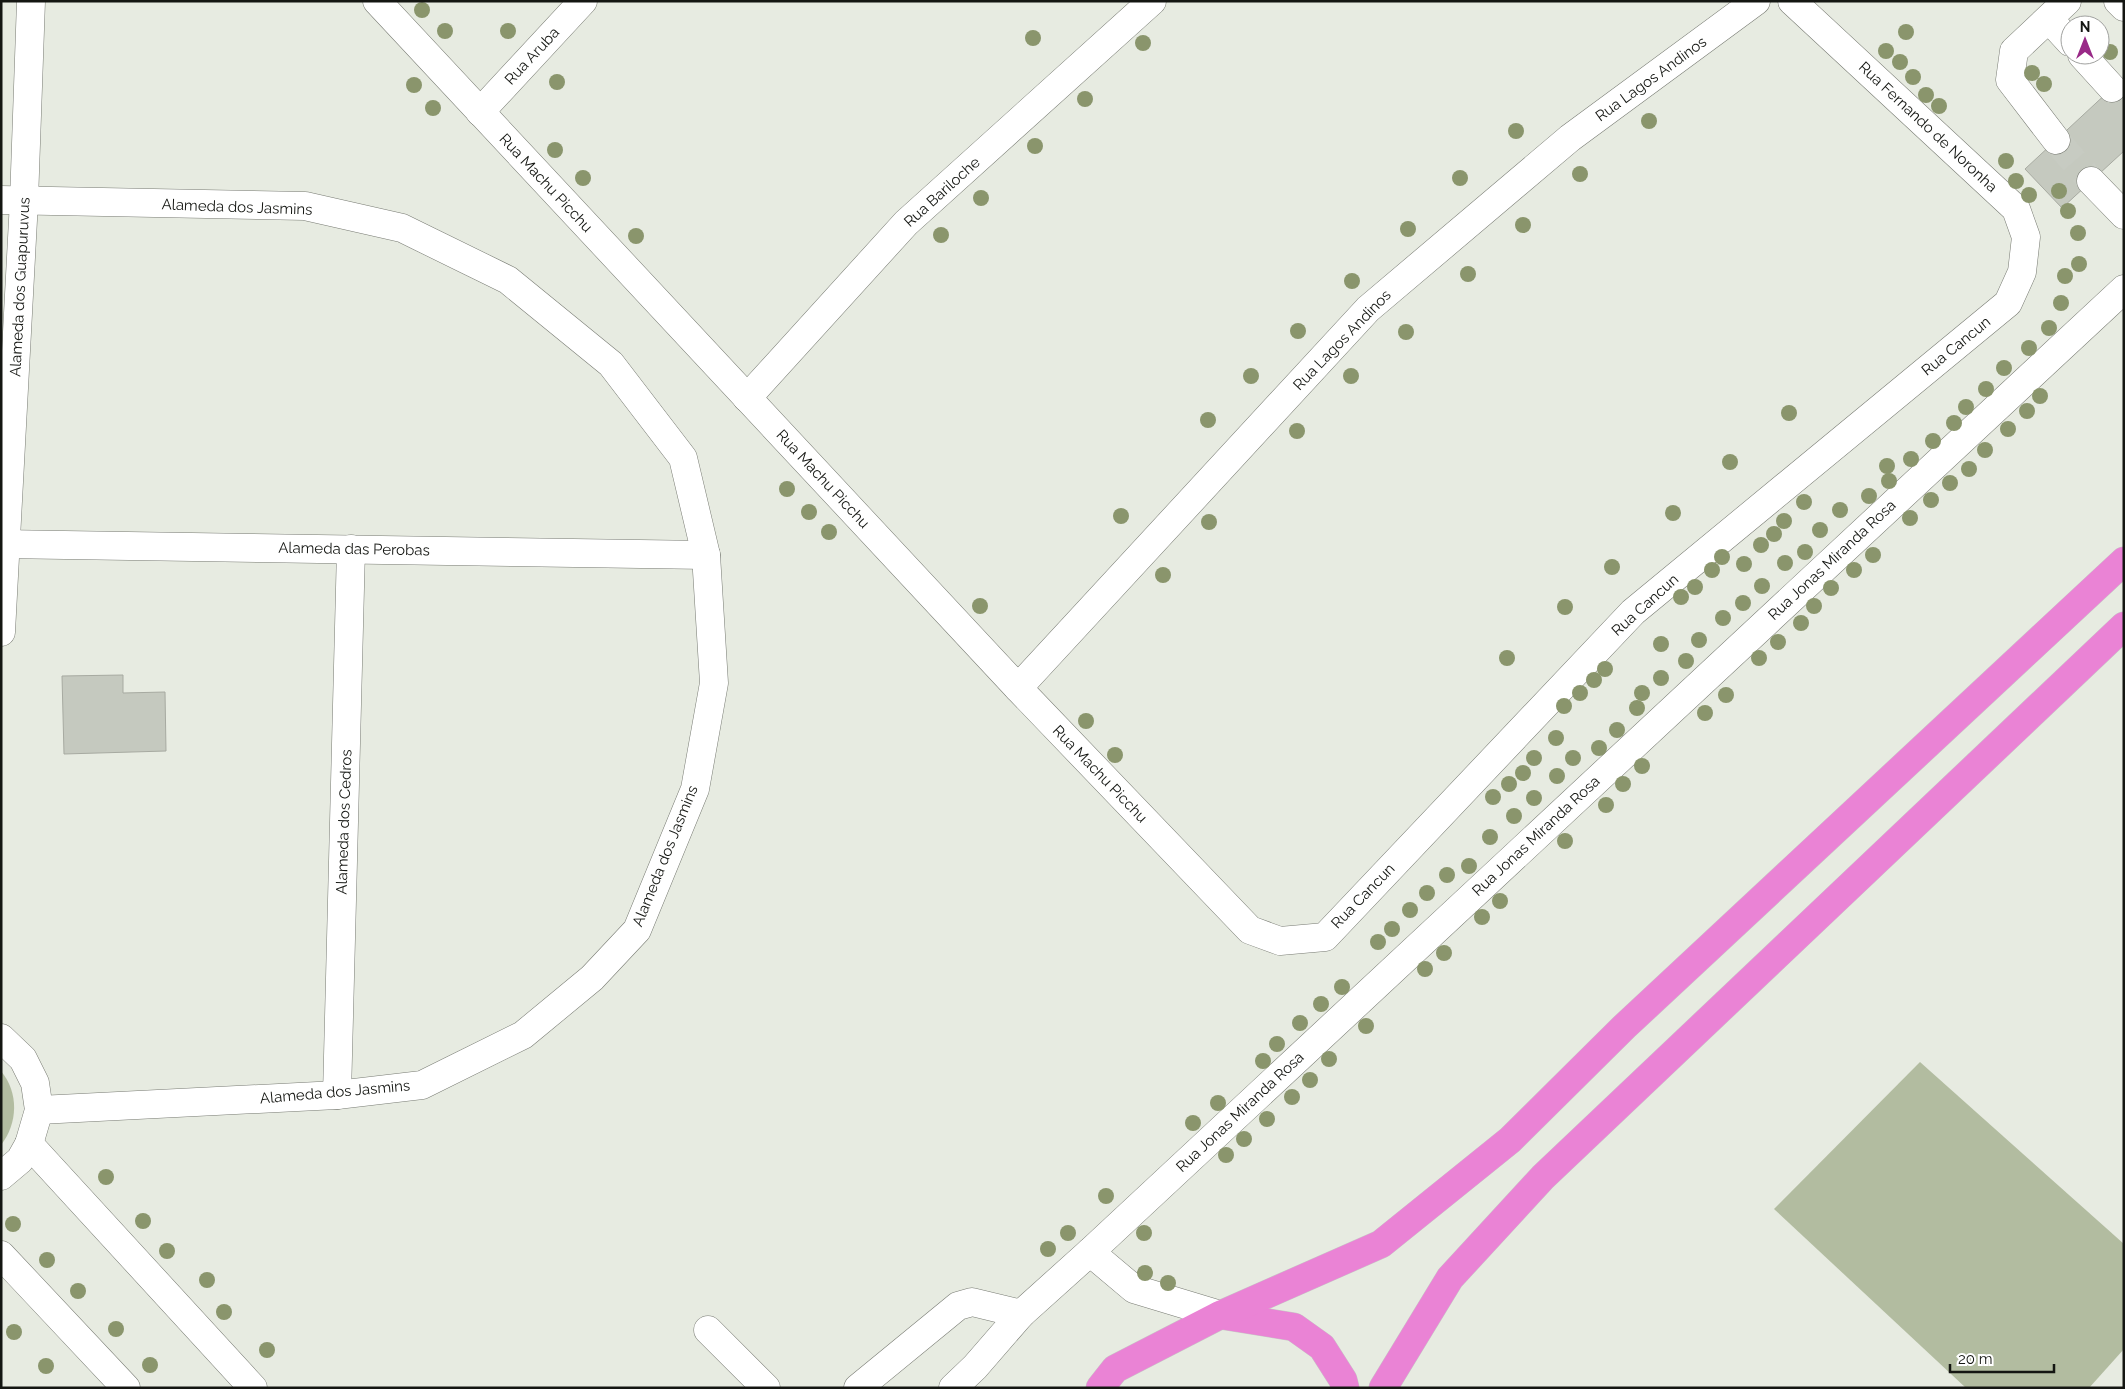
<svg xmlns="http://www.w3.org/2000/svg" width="2125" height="1389" font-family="Raleway,sans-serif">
<rect width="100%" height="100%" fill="#e7ebe1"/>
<g fill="#b2bca0">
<path d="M 1920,1062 L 2124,1244 L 2124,1349 L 2089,1388 L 1966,1388 L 1774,1209 Z"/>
<path d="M 1,1071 C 19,1093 18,1123 1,1145 Z"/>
</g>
<g fill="#c5c9bf" stroke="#a7aaa1">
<path d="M 2124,77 L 2124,151 L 2062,208 L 2025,169 Z"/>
<path d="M 123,675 L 123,693 L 165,692 L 166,751 L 64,754 L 62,676 Z"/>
</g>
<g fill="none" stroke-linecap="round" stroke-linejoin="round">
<path stroke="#c7cbc2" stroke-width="28" stroke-dasharray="28 14" stroke-linecap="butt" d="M 2056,140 L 2091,181"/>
<defs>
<g id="minor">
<path d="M 377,1 L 1018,688 L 1250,930 L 1280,941 L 1325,937 L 1633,612 L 2008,303 L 2022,272 L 2026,237 L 2016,209 L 1792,1"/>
<path d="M 2118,1 L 2124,7"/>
<path d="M 2049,19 L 2070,42"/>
<path d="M 2082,55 L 2112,88"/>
<path d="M 480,112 L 583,1"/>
<path d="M 2056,140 L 2010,80 L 2014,51 L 2067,1"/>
<path d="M 2091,181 L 2124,215"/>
<path d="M 1,200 L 305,206 L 402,228 L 508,280 L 611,364 L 683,458 L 706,555 L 714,683 L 695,789 L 637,930 L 592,978 L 523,1035 L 422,1085 L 337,1095 L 39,1110"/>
<path d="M 747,398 L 906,223 L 1152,1"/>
<path d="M 1,544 L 706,555"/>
<path d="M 1,632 L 24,201 L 31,1"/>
<path d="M 1018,688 L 1368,309 L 1570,138 L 1756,1"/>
<path d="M 1,1038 L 23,1059 L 35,1083 L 39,1110 L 29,1144 L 20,1160 L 1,1176"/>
<path d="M 337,1095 L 351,549"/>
<path d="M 29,1144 L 253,1388"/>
<path d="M 1090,1252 L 1134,1289 L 1220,1315"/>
<path d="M 1,1255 L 126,1388"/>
<path d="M 708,1330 L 766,1388"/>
<path d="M 858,1388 L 958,1306 L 972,1302 L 1021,1314"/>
<path d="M 953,1388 L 975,1367 L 1021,1314 L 1090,1252 L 2124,289"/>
</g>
<g id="highway">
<path d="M 1220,1315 L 1294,1327 L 1322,1347 L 1343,1380 L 1345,1388"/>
<path d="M 1100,1388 L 1115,1369 L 1220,1315 L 1381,1244 L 1510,1140 L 1624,1027 L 2124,561"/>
<path d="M 1383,1388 L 1450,1278 L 1543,1177 L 2124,626"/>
</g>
</defs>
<use href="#minor" stroke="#787b73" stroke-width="29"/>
<use href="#highway" stroke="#c7c7c6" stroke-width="29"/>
<use href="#minor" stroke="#fff" stroke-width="28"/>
<use href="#highway" stroke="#ea83d5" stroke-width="28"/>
</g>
<g fill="#8a956c">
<circle cx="422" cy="10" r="8"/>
<circle cx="445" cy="31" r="8"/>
<circle cx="508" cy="31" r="8"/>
<circle cx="1906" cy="32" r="8"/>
<circle cx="1033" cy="38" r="8"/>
<circle cx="1143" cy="43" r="8"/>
<circle cx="1886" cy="51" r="8"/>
<circle cx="2110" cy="52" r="8"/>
<circle cx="1900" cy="62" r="8"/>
<circle cx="2032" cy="73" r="8"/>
<circle cx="1913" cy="77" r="8"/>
<circle cx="557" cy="82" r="8"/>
<circle cx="2044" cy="84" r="8"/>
<circle cx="414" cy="85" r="8"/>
<circle cx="1926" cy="95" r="8"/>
<circle cx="1085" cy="99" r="8"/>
<circle cx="1939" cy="106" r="8"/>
<circle cx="433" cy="108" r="8"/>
<circle cx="1649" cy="121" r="8"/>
<circle cx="1516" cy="131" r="8"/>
<circle cx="1035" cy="146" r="8"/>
<circle cx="555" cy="150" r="8"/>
<circle cx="2006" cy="161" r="8"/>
<circle cx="1580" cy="174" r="8"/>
<circle cx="583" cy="178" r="8"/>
<circle cx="1460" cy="178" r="8"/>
<circle cx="2016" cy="181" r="8"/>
<circle cx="2059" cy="191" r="8"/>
<circle cx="2029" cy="195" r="8"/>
<circle cx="981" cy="198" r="8"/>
<circle cx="2068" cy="211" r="8"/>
<circle cx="1523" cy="225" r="8"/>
<circle cx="1408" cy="229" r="8"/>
<circle cx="2078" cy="233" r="8"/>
<circle cx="941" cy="235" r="8"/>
<circle cx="636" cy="236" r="8"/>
<circle cx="2079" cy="264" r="8"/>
<circle cx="1468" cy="274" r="8"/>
<circle cx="2065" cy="276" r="8"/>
<circle cx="1352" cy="281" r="8"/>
<circle cx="2061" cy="303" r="8"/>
<circle cx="2049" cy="328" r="8"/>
<circle cx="1298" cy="331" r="8"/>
<circle cx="1406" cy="332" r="8"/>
<circle cx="2029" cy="348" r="8"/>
<circle cx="2004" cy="368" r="8"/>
<circle cx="1251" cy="376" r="8"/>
<circle cx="1351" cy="376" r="8"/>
<circle cx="1986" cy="389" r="8"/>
<circle cx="2040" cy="396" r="8"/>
<circle cx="1966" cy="407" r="8"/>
<circle cx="2027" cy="411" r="8"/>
<circle cx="1789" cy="413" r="8"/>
<circle cx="1208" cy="420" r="8"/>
<circle cx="1954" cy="423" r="8"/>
<circle cx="2008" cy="429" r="8"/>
<circle cx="1297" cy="431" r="8"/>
<circle cx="1933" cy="441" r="8"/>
<circle cx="1985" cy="450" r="8"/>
<circle cx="1911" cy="459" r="8"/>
<circle cx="1730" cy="462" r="8"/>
<circle cx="1887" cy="466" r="8"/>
<circle cx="1969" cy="469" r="8"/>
<circle cx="1889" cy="481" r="8"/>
<circle cx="1950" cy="483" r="8"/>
<circle cx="787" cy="489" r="8"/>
<circle cx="1869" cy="496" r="8"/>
<circle cx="1931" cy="500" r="8"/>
<circle cx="1804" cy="502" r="8"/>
<circle cx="1840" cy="510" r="8"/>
<circle cx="809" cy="512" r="8"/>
<circle cx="1673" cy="513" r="8"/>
<circle cx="1121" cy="516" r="8"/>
<circle cx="1910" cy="518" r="8"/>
<circle cx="1784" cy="521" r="8"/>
<circle cx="1209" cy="522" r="8"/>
<circle cx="1820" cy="530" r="8"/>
<circle cx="829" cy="532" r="8"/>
<circle cx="1774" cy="534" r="8"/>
<circle cx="1761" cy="545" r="8"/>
<circle cx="1805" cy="552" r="8"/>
<circle cx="1873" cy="555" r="8"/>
<circle cx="1722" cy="557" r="8"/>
<circle cx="1785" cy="563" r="8"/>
<circle cx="1744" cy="564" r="8"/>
<circle cx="1612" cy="567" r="8"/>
<circle cx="1712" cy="570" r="8"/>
<circle cx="1854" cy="570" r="8"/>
<circle cx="1163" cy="575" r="8"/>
<circle cx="1762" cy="586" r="8"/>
<circle cx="1695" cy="587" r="8"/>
<circle cx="1831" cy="588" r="8"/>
<circle cx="1681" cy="597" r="8"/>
<circle cx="1743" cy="603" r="8"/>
<circle cx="980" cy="606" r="8"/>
<circle cx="1814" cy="606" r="8"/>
<circle cx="1565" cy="607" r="8"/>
<circle cx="1723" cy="618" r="8"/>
<circle cx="1801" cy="623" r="8"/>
<circle cx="1699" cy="640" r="8"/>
<circle cx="1778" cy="642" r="8"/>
<circle cx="1661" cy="644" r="8"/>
<circle cx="1507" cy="658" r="8"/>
<circle cx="1759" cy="658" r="8"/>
<circle cx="1686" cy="661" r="8"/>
<circle cx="1605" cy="669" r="8"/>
<circle cx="1661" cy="678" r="8"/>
<circle cx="1594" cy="680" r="8"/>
<circle cx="1580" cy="693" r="8"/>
<circle cx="1642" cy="693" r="8"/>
<circle cx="1726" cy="695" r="8"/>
<circle cx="1564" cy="706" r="8"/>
<circle cx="1637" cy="708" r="8"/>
<circle cx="1705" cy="713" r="8"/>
<circle cx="1086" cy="721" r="8"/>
<circle cx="1617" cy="730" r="8"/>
<circle cx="1556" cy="738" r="8"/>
<circle cx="1599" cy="748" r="8"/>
<circle cx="1115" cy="755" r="8"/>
<circle cx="1534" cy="758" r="8"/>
<circle cx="1573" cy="758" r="8"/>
<circle cx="1642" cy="766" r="8"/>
<circle cx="1523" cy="773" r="8"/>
<circle cx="1557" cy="776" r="8"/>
<circle cx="1509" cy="784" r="8"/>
<circle cx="1623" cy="784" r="8"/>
<circle cx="1493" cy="797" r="8"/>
<circle cx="1534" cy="798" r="8"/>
<circle cx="1606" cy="805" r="8"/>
<circle cx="1514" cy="816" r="8"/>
<circle cx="1490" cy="837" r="8"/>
<circle cx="1565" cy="841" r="8"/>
<circle cx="1469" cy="866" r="8"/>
<circle cx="1447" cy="875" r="8"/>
<circle cx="1427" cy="893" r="8"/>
<circle cx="1500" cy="901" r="8"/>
<circle cx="1410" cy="910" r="8"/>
<circle cx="1482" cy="917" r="8"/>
<circle cx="1392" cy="929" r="8"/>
<circle cx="1378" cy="942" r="8"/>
<circle cx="1444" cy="953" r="8"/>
<circle cx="1425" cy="969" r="8"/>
<circle cx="1342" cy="987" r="8"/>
<circle cx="1321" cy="1004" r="8"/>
<circle cx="1300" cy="1023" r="8"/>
<circle cx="1366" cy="1026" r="8"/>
<circle cx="1277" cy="1044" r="8"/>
<circle cx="1329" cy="1059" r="8"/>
<circle cx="1263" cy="1061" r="8"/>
<circle cx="1310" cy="1080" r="8"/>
<circle cx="1292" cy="1097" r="8"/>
<circle cx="1218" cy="1103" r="8"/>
<circle cx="1267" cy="1119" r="8"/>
<circle cx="1193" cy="1123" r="8"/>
<circle cx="1244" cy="1139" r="8"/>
<circle cx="1226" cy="1155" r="8"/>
<circle cx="106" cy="1177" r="8"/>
<circle cx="1106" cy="1196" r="8"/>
<circle cx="143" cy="1221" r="8"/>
<circle cx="13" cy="1224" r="8"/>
<circle cx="1068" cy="1233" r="8"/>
<circle cx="1144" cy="1233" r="8"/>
<circle cx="1048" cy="1249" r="8"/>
<circle cx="167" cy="1251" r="8"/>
<circle cx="47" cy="1260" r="8"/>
<circle cx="1145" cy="1273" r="8"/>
<circle cx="207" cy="1280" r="8"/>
<circle cx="1168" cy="1283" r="8"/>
<circle cx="78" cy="1291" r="8"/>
<circle cx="224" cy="1312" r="8"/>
<circle cx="116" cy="1329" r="8"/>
<circle cx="14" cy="1332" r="8"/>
<circle cx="267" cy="1350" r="8"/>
<circle cx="150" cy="1365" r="8"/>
<circle cx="46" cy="1366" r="8"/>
</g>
<g text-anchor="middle" stroke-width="5" stroke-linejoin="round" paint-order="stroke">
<g font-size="15" fill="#141612" stroke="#fff">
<text transform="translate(532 56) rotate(-47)" y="5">Rua Aruba</text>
<text transform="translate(1651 79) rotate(-36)" y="5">Rua Lagos Andinos</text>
<text transform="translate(1928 127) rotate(43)" y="5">Rua Fernando de Noronha</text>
<text transform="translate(546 183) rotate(47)" y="5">Rua Machu Picchu</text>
<text transform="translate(942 192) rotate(-42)" y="5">Rua Bariloche</text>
<text transform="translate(237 207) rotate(2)" y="5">Alameda dos Jasmins</text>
<text transform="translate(20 287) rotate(-87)" y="5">Alameda dos Guapuruvus</text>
<text transform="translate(1342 340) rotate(-46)" y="5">Rua Lagos Andinos</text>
<text transform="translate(1956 346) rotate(-39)" y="5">Rua Cancun</text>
<text transform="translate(823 479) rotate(47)" y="5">Rua Machu Picchu</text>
<text transform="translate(354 549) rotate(1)" y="5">Alameda das Perobas</text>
<text transform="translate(1832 560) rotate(-43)" y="5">Rua Jonas Miranda Rosa</text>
<text transform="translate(1645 605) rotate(-42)" y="5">Rua Cancun</text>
<text transform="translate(1100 774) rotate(46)" y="5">Rua Machu Picchu</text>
<text transform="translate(344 822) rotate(-88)" y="5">Alameda dos Cedros</text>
<text transform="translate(1536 836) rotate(-43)" y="5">Rua Jonas Miranda Rosa</text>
<text transform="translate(665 856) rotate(-68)" y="5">Alameda dos Jasmins</text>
<text transform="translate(1363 896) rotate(-46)" y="5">Rua Cancun</text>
<text transform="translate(335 1092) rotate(-5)" y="5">Alameda dos Jasmins</text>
<text transform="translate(1240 1112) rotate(-43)" y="5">Rua Jonas Miranda Rosa</text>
</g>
</g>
<rect width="2125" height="1389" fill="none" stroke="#141612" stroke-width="5"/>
<g transform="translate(2085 40)"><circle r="24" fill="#ffffff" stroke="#a1a2a0"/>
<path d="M0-4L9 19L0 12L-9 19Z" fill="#992987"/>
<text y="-8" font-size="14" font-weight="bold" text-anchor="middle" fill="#141612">N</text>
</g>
<path d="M1950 1364v8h104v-8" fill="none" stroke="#141612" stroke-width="2.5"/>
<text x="1958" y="1364" font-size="15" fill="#141612" stroke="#ffffff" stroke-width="4" paint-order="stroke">20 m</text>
</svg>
